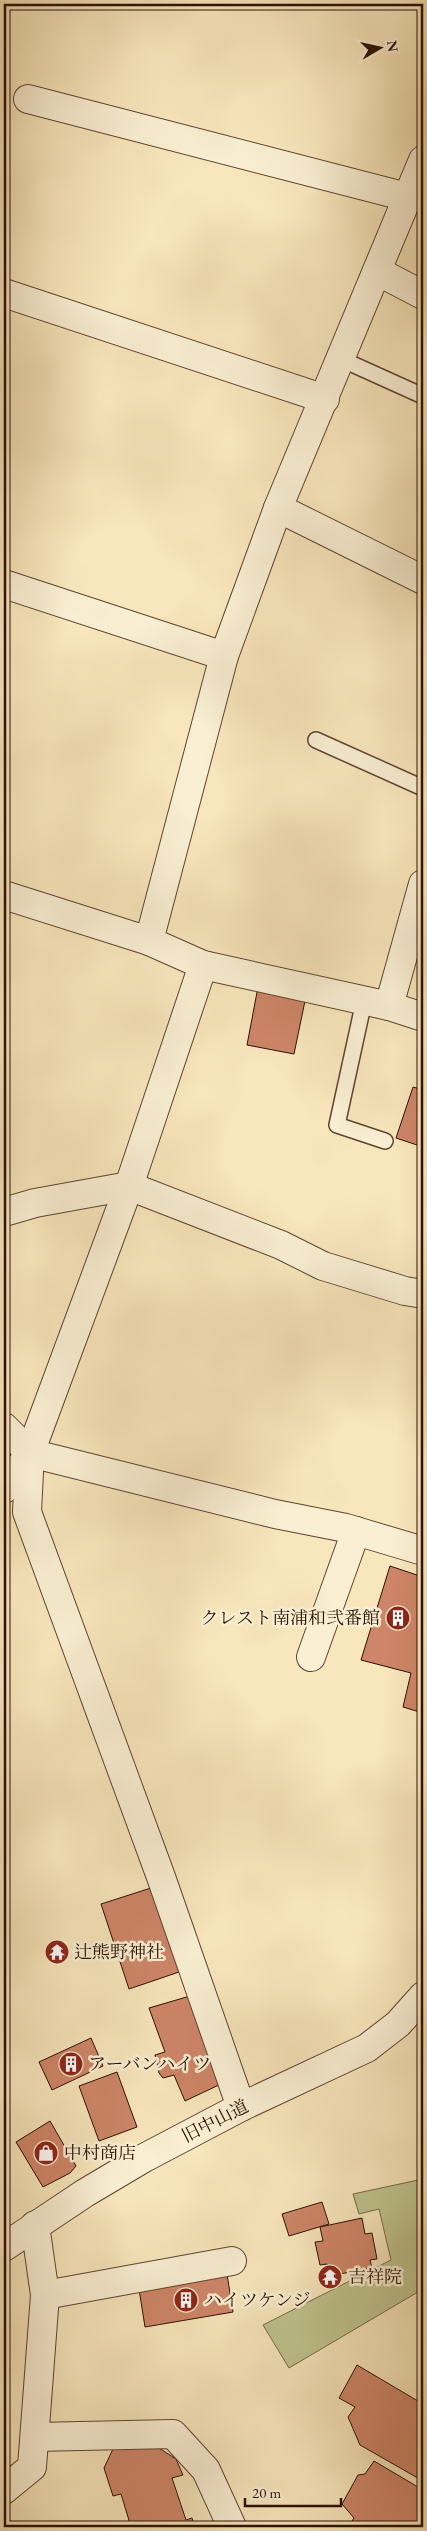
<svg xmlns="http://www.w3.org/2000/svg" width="427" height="2531" font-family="'EB Garamond','Noto Serif JP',serif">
<rect width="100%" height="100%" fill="#f8e6bc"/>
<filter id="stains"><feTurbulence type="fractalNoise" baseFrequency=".004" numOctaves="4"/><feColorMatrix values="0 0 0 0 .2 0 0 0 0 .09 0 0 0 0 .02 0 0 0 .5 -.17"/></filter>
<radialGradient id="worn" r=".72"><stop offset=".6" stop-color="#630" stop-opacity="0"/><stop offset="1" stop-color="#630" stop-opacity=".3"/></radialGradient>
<path fill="#bfc48f" stroke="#756a48" d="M 423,2179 L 423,2289 L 289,2368 L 263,2325 L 391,2260 L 379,2209 L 359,2214 L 353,2194 Z"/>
<g fill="#ce8569" stroke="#2b1000">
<path d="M 258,987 L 306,996 L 294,1054 L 247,1045 Z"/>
<path d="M 423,1078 L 423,1147 L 396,1138 L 413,1087 L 420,1089 Z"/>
<path d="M 390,1566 L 423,1577 L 423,1713 L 403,1707 L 411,1673 L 361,1660 Z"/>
<path d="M 154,1887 L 182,1971 L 129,1989 L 101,1904 Z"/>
<path d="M 190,1996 L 223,2083 L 185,2101 L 174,2075 L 163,2078 L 159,2073 L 155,2055 L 165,2052 L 149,2008 Z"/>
<path d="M 91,2038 L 103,2066 L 52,2090 L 39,2062 Z"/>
<path d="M 117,2072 L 137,2127 L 99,2141 L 79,2086 Z"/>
<path d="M 50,2121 L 76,2166 L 70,2173 L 43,2187 L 16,2142 Z"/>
<path d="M 322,2202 L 329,2224 L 289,2236 L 282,2214 Z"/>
<path d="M 362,2218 L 365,2234 L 372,2233 L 377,2259 L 370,2260 L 372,2268 L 329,2276 L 327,2264 L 320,2265 L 315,2242 L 323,2241 L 320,2227 Z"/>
<path d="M 227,2274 L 233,2312 L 145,2327 L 139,2289 Z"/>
<path d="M 357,2365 L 423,2404 L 423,2481 L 360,2445 L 348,2417 L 355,2407 L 339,2398 Z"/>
<path d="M 159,2448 L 176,2459 L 183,2475 L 172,2478 L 186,2520 L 192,2518 L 195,2527 L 131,2527 L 121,2494 L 113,2496 L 104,2468 L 113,2449 Z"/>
<path d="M 374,2461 L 423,2490 L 423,2527 L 362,2527 L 352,2521 L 354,2518 L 342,2504 L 358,2475 L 365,2474 Z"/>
</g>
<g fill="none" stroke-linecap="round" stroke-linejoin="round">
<defs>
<g id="service">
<path d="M 341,359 L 423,396"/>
<path d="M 316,740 L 423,788"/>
<path d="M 364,1001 L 337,1125 L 385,1141"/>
</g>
<g id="minor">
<path d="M 28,99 L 407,197"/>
<path d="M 423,160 L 278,508 L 224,656 L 149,941 L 203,965 L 389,1006 L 423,1017"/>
<path d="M 377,271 L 423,295"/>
<path d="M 4,293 L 325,399"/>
<path d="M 278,508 L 423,580"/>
<path d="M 4,584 L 224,656"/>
<path d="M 389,1006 L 423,884"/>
<path d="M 4,1212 L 35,1203 L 129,1186 L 281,1245 L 323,1266 L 405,1291 L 423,1294"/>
<path d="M 4,1427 L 30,1453 L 275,1514 L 346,1528 L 423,1551"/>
<path d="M 30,1453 L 27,1512 L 161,1877 L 241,2107"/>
<path d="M 4,1489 L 30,1453 L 129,1186 L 203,965"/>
<path d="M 311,1657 L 356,1531"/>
<path d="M 45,2295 L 232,2261"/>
<path d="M 35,2437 L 173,2434 L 206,2470 L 232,2527"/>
<path d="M 4,2490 L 32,2467 L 45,2295 L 35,2225"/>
</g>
<g id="tertiary">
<path d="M 4,895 L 149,941"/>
<path d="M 4,2247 L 85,2193 L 144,2158 L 241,2107 L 367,2048 L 398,2024 L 423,1996"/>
</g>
</defs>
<use href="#service" stroke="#5e462f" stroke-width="18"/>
<use href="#minor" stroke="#5e462f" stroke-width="30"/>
<use href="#tertiary" stroke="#5e462f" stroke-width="30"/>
<use href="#service" stroke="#faefd3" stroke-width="15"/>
<use href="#minor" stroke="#faefd3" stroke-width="28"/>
<use href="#tertiary" stroke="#faefd3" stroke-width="28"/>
</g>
<defs>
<symbol id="building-disc" viewBox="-11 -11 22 22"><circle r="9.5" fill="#8f2418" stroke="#faefd3"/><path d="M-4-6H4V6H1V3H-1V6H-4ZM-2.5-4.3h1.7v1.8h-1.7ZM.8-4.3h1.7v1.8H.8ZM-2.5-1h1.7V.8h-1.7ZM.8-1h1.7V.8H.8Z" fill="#fff"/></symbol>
<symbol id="temple-disc" viewBox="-11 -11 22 22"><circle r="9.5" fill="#8f2418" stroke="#faefd3"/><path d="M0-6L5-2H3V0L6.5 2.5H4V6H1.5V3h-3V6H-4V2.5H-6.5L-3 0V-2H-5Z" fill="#fff"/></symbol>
<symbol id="shop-disc" viewBox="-11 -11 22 22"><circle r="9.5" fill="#8f2418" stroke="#faefd3"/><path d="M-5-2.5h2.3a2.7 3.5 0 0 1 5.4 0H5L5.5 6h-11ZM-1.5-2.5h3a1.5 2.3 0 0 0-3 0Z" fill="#fff"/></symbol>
</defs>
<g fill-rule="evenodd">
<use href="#building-disc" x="384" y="1604" width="28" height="28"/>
<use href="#temple-disc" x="43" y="1938" width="28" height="28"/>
<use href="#building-disc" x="57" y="2050" width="28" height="28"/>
<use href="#shop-disc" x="32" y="2139" width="28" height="28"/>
<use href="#temple-disc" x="316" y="2263" width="28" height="28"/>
<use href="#building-disc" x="172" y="2286" width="28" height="28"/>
</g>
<g text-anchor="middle" stroke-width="5" stroke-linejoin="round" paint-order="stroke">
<g font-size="18" fill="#2b1000" stroke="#faefd3" text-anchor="start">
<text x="380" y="1624" text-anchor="end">クレスト南浦和弐番館</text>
<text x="74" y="1958">辻熊野神社</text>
<text x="88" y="2070">アーバンハイツ</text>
<text x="64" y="2159">中村商店</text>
<text x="348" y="2283">吉祥院</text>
<text x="204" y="2306">ハイツケンジ</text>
</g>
<g font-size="18" fill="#2b1000" stroke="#faefd3">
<text transform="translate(215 2121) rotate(-27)" y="6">旧中山道</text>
</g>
</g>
<rect width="427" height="2531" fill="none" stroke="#f8e6bc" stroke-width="20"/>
<rect x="5" y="5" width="417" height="2521" fill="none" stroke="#2b1000" stroke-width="2.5"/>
<rect x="10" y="10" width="407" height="2511" fill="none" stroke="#2b1000"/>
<g transform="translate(380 48) rotate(81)" stroke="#faefd3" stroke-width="4" paint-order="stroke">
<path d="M0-4L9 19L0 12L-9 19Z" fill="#2b1000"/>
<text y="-8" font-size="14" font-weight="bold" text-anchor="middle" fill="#2b1000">N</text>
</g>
<path d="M245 2498v8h96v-8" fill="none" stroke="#2b1000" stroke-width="2.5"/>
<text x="252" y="2498" font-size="15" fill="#2b1000" stroke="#faefd3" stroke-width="4" paint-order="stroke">20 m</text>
<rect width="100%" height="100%" filter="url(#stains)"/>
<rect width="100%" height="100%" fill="url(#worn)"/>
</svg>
